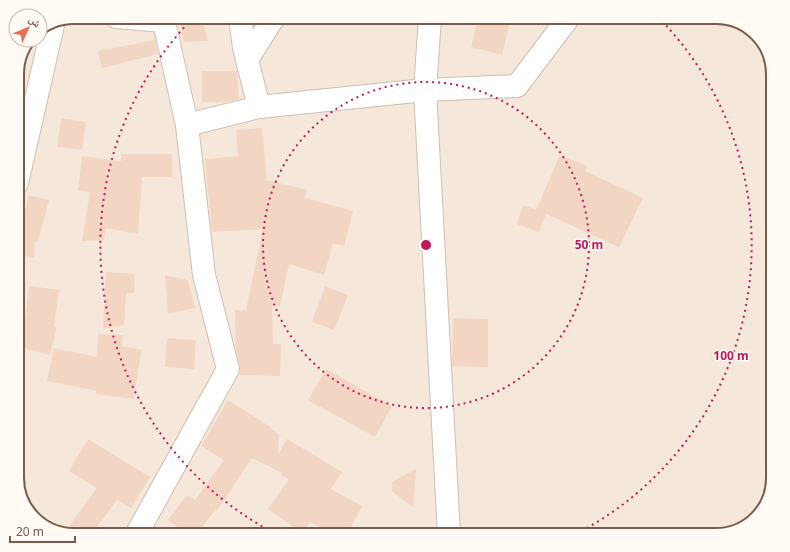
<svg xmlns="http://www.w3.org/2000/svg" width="790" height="552" font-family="'Noto Sans','Noto Naskh Arabic',sans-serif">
<rect width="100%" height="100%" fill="#fdf6ec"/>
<path fill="#f5e8da" d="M 74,17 L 716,17 L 750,29 L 767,49 L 773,74 L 773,478 L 761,512 L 741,529 L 716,535 L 74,535 L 40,523 L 25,506 L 17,481 L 17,70 L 32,40 L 40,40 L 40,30 Z"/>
<g fill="#f3d5c3">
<path d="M 196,17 L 202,17 L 208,41 L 184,42 L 179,21 Z"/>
<path d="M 478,17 L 511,17 L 502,55 L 471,47 Z"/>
<path d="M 155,40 L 158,54 L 102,68 L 98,51 Z"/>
<path d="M 202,71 L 237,71 L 239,99 L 227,102 L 202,102 Z"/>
<path d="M 61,118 L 86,122 L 82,150 L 57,147 Z"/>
<path d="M 262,128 L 267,180 L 307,190 L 305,198 L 353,211 L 344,246 L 333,243 L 324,275 L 289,264 L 280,306 L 272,305 L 273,344 L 281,344 L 280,376 L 239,375 L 240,366 L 235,344 L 236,343 L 235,310 L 246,310 L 263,229 L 212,232 L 209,195 L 208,195 L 205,159 L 238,156 L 236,130 Z"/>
<path d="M 121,154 L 172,154 L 172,177 L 142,177 L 138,234 L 106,228 L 104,240 L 82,241 L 90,192 L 78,191 L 82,156 L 121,161 Z"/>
<path d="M 560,155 L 587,166 L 585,171 L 643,198 L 619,247 L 546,214 L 539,232 L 517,224 L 523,205 L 540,211 L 536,210 Z"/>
<path d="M 29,195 L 49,200 L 38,242 L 35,242 L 34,258 L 17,254 L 17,243 Z"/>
<path d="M 106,272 L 135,274 L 134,293 L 126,293 L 124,325 L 103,329 Z"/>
<path d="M 165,275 L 188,280 L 195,308 L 168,314 Z"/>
<path d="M 29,286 L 59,290 L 54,327 L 57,327 L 50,355 L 17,347 L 17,317 L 25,319 Z"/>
<path d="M 325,286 L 348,295 L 334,330 L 312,322 Z"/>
<path d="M 453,318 L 488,319 L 488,367 L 452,366 Z"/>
<path d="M 98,334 L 123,335 L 122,346 L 141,350 L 134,399 L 96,394 L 97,391 L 47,381 L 54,348 L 97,357 Z"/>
<path d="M 167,338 L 196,340 L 194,369 L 165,367 Z"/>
<path d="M 326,369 L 392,406 L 375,437 L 308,400 Z"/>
<path d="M 228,400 L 272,428 L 271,429 L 279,434 L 278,455 L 287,439 L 342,472 L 331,489 L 362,506 L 347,535 L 334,535 L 310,522 L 302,533 L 268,509 L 289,479 L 281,475 L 282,473 L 252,458 L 217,511 L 216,509 L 196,535 L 188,535 L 168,520 L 187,495 L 195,500 L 224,460 L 201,446 Z"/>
<path d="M 88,439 L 150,477 L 131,508 L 117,500 L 91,535 L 81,535 L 69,526 L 97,488 L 69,471 Z"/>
<path d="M 416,469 L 413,508 L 392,491 L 392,482 Z"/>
</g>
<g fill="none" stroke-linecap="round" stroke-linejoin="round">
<defs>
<g id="minor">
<path d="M 116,17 L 163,21"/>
<path d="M 240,17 L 244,48 L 259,107"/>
<path d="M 430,17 L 425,90 L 449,535"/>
<path d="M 247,60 L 274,17"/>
<path d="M 187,125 L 259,107 L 425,90 L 517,86 L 569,17"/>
<path d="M 17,183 L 53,25"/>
<path d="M 136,535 L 228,369 L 204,275 L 187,125 L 163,17"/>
</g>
</defs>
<use href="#minor" stroke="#d1beb0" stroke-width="24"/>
<use href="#minor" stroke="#fff" stroke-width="22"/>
</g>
<g fill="none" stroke="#c2185b" stroke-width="2" stroke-dasharray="2 4">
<circle cx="426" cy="245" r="163"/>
<path d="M278 535A325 325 0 0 1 194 17M658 17A325 325 0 0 1 574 535"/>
</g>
<path d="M0 0H790V552H0ZM74 24H716A50 50 0 0 1 766 74V478A50 50 0 0 1 716 528H74A50 50 0 0 1 24 478V74A50 50 0 0 1 74 24Z" fill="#fffaf3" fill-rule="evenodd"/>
<path fill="none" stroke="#7a5c4d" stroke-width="2" d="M74 24H716A50 50 0 0 1 766 74V478A50 50 0 0 1 716 528H74A50 50 0 0 1 24 478V74A50 50 0 0 1 74 24Z"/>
<circle cx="426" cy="245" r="6" fill="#c2185b" stroke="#fffaf3" stroke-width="2"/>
<g font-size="12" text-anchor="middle" font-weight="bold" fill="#c2185b" stroke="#fffaf3" stroke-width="3" stroke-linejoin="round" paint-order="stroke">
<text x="589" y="249">50 m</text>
<text x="731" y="360">100 m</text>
</g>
<g transform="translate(28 28) rotate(46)"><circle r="19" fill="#fffaf3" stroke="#cabbb1"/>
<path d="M0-3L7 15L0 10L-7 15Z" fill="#e76f51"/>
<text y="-6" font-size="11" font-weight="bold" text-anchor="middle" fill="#7a5c4d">ش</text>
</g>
<path d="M10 536v6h65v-6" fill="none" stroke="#7a5c4d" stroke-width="2"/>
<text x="16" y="536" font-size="12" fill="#7a5c4d" stroke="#fffaf3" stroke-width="3" paint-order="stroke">20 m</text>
</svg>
